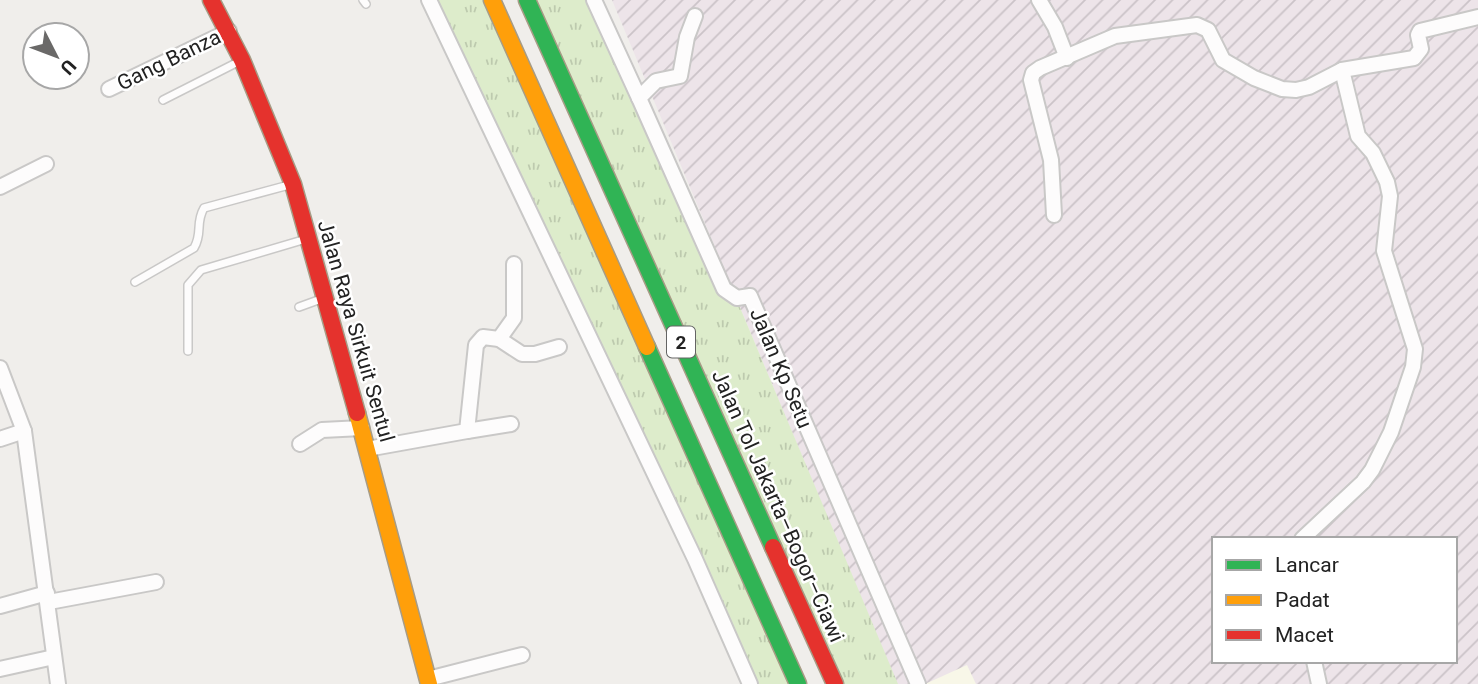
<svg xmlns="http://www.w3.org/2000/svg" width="1478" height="684" font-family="Roboto,sans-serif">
<defs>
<pattern id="industrial-furrows" width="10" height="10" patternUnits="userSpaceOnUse" patternTransform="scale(1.75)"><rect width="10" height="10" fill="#ede4e9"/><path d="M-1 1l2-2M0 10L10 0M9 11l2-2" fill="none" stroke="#cbc3c8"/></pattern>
<pattern id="grass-tufts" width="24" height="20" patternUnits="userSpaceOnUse" patternTransform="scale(1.75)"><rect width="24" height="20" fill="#ddeccb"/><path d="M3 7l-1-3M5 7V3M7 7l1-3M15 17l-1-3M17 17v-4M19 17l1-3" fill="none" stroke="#bdcaae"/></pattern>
</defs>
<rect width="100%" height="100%" fill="#f0eeeb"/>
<path fill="url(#industrial-furrows)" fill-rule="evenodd" d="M 612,0 L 1478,0 L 1478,684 L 897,684 ZM 1214,539 L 1455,539 L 1455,661 L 1214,661 Z"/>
<path fill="#f8f7e8" d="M 967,665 L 976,684 L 925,684 Z"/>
<g fill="url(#grass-tufts)">
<path d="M 429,0 L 492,0 L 798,684 L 750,684 Z"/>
<path d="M 527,0 L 593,0 L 736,298 L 898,684 L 835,684 Z"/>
</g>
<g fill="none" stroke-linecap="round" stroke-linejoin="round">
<defs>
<g id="lane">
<path d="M 363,0 L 366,4"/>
<path d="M 163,100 L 240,61"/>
<path d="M 135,282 L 194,248 C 203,233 195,223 204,208 L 289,185"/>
<path d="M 299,307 L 321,299"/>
<path d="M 188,351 L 188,285 L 201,270 L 306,239"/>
</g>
<g id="street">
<path d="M 429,0 L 695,559 L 750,684"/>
<path d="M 594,0 L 639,98"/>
<path d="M 1039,0 L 1055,27 L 1067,58"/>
<path d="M 695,16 L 687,37 L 680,76 L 656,81 L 639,98 L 724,289 L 737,298 L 750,296 L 918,684"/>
<path d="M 109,89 L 229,31"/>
<path d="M 0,187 L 46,164"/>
<path d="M 1054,215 L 1051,160 L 1031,80 L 1033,73 L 1040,68 L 1115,36 L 1197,25 L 1208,30 L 1223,60 L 1254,78 L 1282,89 L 1296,90 L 1309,87 L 1342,70 L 1414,58 L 1421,49 L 1418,35 L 1420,31 L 1478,17"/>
<path d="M 499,339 L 514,318 L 514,264"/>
<path d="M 0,368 L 24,431 L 58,684"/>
<path d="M 467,431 L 511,424"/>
<path d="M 0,439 L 24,431"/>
<path d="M 300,444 L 322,430 L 362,428"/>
<path d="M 367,449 L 467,431 L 476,345 L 483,337 L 499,339 L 522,354 L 535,354 L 559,347"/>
<path d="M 1302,539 L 1363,482 L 1372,470 L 1391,432 L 1413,367 L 1415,349 L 1384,251 L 1390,196 L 1387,182 L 1373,153 L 1358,136 L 1342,70"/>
<path d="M 49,602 L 156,582"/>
<path d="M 0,606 L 47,593"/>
<path d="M 1314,661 L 1319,684"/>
<path d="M 0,669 L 54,657"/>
<path d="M 428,679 L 522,655"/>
</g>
<g id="fast">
<path d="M 527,0 L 773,547"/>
<path d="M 647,347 L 798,684"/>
</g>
<g id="slow">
<path d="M 492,0 L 647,347"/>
<path d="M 357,413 L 429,684"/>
</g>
<g id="jam">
<path d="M 211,0 L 242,60 L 293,184 L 357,413"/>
<path d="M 773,547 L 835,684"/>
</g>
</defs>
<use href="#lane" stroke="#c9c8c7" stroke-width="10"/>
<use href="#street" stroke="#c9c8c7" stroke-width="18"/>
<use href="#fast" stroke="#a79c86" stroke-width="19"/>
<use href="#slow" stroke="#a79c86" stroke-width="19"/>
<use href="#jam" stroke="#a79c86" stroke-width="19"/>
<use href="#lane" stroke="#fdfcfc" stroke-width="7"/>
<use href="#street" stroke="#fdfcfc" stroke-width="14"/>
<use href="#fast" stroke="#30b455" stroke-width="16"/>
<use href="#slow" stroke="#ff9f0a" stroke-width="16"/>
<use href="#jam" stroke="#e5322d" stroke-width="16"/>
</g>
<g text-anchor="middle" stroke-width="5" stroke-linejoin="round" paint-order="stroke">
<rect fill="#fff" stroke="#646464" stroke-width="2" x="667" y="326.5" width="28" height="31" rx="5"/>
<g font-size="19" font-weight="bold" fill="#222">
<text x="681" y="349">2</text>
</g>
<g font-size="21" fill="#222" stroke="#fff">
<text transform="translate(169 60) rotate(-26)" y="7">Gang Banza</text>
<text transform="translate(356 331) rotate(74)" y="7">Jalan Raya Sirkuit Sentul</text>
<text transform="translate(781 368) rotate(67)" y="7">Jalan Kp Setu</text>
<text transform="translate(778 506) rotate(66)" y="7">Jalan Tol Jakarta–Bogor–Ciawi</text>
</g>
</g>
<rect x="1212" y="537" width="245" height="126" fill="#ffffff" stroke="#a7a7a7" stroke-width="2"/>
<rect x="1226" y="560" width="35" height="10" fill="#30b455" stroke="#a7a7a7" stroke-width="2"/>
<text x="1275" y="572" font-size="21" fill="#222222">Lancar</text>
<rect x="1226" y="595" width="35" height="10" fill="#ff9f0a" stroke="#a7a7a7" stroke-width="2"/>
<text x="1275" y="607" font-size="21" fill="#222222">Padat</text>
<rect x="1226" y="630" width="35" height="10" fill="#e5322d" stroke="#a7a7a7" stroke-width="2"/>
<text x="1275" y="642" font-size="21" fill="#222222">Macet</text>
<g transform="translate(56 56) rotate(132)"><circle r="33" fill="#ffffff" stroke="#a7a7a7" stroke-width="2"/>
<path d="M0-5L12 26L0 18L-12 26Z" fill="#6a6968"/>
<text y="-10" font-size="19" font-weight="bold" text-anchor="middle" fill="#222222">U</text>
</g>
</svg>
